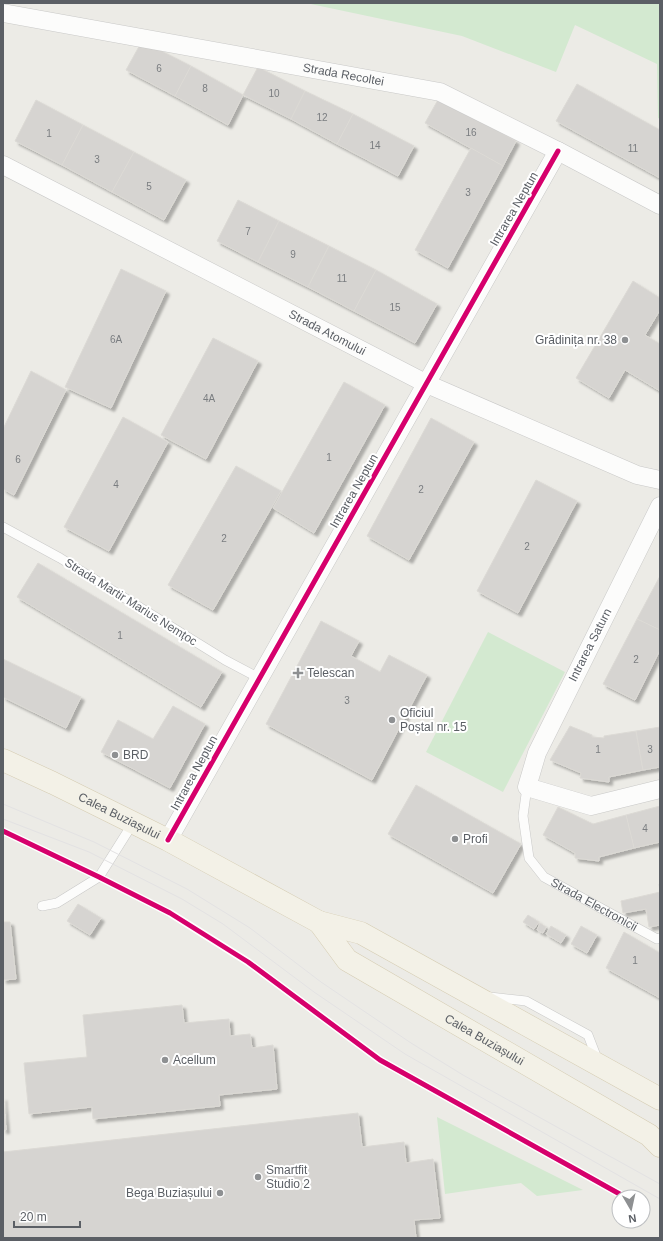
<svg xmlns="http://www.w3.org/2000/svg" width="663" height="1241" font-family="Arial,sans-serif">
<defs>
<filter id="shadow"><feDropShadow dx="3.5" dy="3.5" stdDeviation="1" flood-color="#0004"/></filter>
</defs>
<rect width="100%" height="100%" fill="#ecebe6"/>
<g fill="#d3e9d0">
<path d="M 306,3 L 660,3 L 660,119 L 658,118 L 657,64 L 575,25 L 556,72 L 462,36 Z"/>
<path d="M 488,632 L 565,672 L 503,792 L 426,752 Z"/>
<path d="M 437,1117 L 583,1190 L 537,1196 L 521,1183 L 445,1194 Z"/>
</g>
<g fill="#d6d4d1" stroke="#dcdad5" filter="url(#shadow)">
<path d="M 142,41 L 191,66 L 175,96 L 126,70 Z"/>
<path d="M 191,66 L 243,95 L 228,125 L 175,96 Z"/>
<path d="M 258,67 L 305,91 L 291,119 L 243,95 Z"/>
<path d="M 577,84 L 660,130 L 660,178 L 556,121 Z"/>
<path d="M 305,91 L 353,114 L 337,144 L 291,119 Z"/>
<path d="M 439,98 L 516,141 L 503,166 L 425,123 Z"/>
<path d="M 36,100 L 83,125 L 62,165 L 15,141 Z"/>
<path d="M 353,114 L 414,146 L 398,176 L 337,144 Z"/>
<path d="M 83,125 L 134,152 L 112,192 L 62,165 Z"/>
<path d="M 471,148 L 503,166 L 448,268 L 415,250 Z"/>
<path d="M 134,152 L 186,180 L 164,220 L 112,192 Z"/>
<path d="M 238,200 L 279,221 L 258,262 L 217,241 Z"/>
<path d="M 279,221 L 329,246 L 308,287 L 258,262 Z"/>
<path d="M 329,246 L 376,270 L 354,311 L 308,287 Z"/>
<path d="M 121,269 L 166,291 L 111,408 L 65,387 Z"/>
<path d="M 376,270 L 437,304 L 415,343 L 354,311 Z"/>
<path d="M 633,281 L 660,298 L 660,310 L 645,335 L 660,344 L 660,391 L 625,370 L 609,398 L 576,378 Z"/>
<path d="M 213,338 L 258,361 L 206,459 L 161,435 Z"/>
<path d="M 31,371 L 66,390 L 14,495 L 3,489 L 3,429 Z"/>
<path d="M 344,382 L 385,405 L 314,533 L 273,508 Z"/>
<path d="M 123,417 L 168,442 L 109,551 L 64,527 Z"/>
<path d="M 431,418 L 474,442 L 409,560 L 367,536 Z"/>
<path d="M 236,466 L 281,491 L 213,610 L 168,585 Z"/>
<path d="M 536,480 L 577,501 L 518,613 L 477,591 Z"/>
<path d="M 38,563 L 222,672 L 201,707 L 17,597 Z"/>
<path d="M 660,576 L 660,630 L 637,619 Z"/>
<path d="M 637,619 L 660,630 L 660,650 L 635,700 L 603,684 Z"/>
<path d="M 321,621 L 359,641 L 351,656 L 380,672 L 389,655 L 427,675 L 372,780 L 266,724 Z"/>
<path d="M 3,659 L 81,697 L 66,728 L 3,697 Z"/>
<path d="M 173,706 L 205,724 L 170,788 L 101,752 L 118,720 L 153,739 Z"/>
<path d="M 570,726 L 592,735 L 592,737 L 604,738 L 604,736 L 636,731 L 643,770 L 609,777 L 609,782 L 580,778 L 581,773 L 550,760 Z"/>
<path d="M 660,727 L 660,767 L 643,770 L 636,731 Z"/>
<path d="M 416,785 L 521,844 L 493,893 L 388,834 Z"/>
<path d="M 660,806 L 660,842 L 634,848 L 626,815 Z"/>
<path d="M 558,807 L 593,824 L 626,815 L 634,848 L 599,857 L 599,861 L 575,858 L 575,853 L 543,835 Z"/>
<path d="M 660,883 L 660,925 L 649,927 L 646,909 L 623,913 L 621,901 L 660,892 L 659,884 Z"/>
<path d="M 78,904 L 101,918 L 90,935 L 67,921 Z"/>
<path d="M 528,915 L 539,922 L 534,929 L 523,922 Z"/>
<path d="M 3,922 L 10,922 L 16,979 L 3,980 Z"/>
<path d="M 540,923 L 546,927 L 543,933 L 537,930 Z"/>
<path d="M 551,926 L 566,935 L 561,943 L 546,934 Z"/>
<path d="M 581,926 L 597,935 L 587,953 L 571,944 Z"/>
<path d="M 624,932 L 660,953 L 660,998 L 606,968 Z"/>
<path d="M 182,1005 L 184,1023 L 229,1019 L 230,1036 L 250,1034 L 252,1048 L 273,1045 L 277,1089 L 219,1095 L 220,1106 L 93,1119 L 92,1107 L 29,1114 L 24,1063 L 87,1057 L 83,1015 Z"/>
<path d="M 3,1097 L 6,1130 L 3,1130 Z"/>
<path d="M 358,1113 L 362,1147 L 404,1142 L 406,1163 L 433,1159 L 440,1218 L 414,1220 L 416,1238 L 3,1238 L 3,1152 Z"/>
</g>
<g fill="none" stroke-linecap="round" stroke-linejoin="round">
<defs>
<g id="service">
<path d="M 3,527 L 60,558 L 225,660 L 259,678"/>
<path id="s1" d="M 527,787 L 523,816 L 529,858 L 544,877 L 657,939 L 660,938"/>
<path d="M 42,906 L 57,903 L 99,877 L 133,823"/>
<path d="M 490,997 L 526,1001 L 588,1035 L 598,1061"/>
</g>
<g id="minor">
<path id="s2" d="M 3,13 L 440,92 L 558,151 L 660,205"/>
<path id="s3" d="M 3,165 L 427,384 L 637,475 L 660,480"/>
<path d="M 660,506 L 537,753 L 527,787 L 591,806 L 660,789"/>
<path d="M 168,840 L 558,151"/>
</g>
<g id="primary">
<path id="s4" d="M 3,760 L 53,783 L 168,840 L 319,922 L 361,933 L 660,1099"/>
<path id="s5" d="M 319,922 L 347,960 L 649,1135 L 660,1146"/>
</g>
</defs>
<use href="#service" stroke="#c9c9c8" stroke-width="10"/>
<use href="#minor" stroke="#c9c9c8" stroke-width="19"/>
<use href="#primary" stroke="#d5ccb2" stroke-width="23"/>
<use href="#service" stroke="#fcfcfb" stroke-width="9"/>
<use href="#minor" stroke="#fcfcfb" stroke-width="18"/>
<use href="#primary" stroke="#f3f1e7" stroke-width="22"/>
<g stroke="#e3e2e3" stroke-width="1">
<path d="M 3,804 L 94,842 L 187,889 L 250,928 L 321,982 L 411,1043 L 463,1075 L 660,1184"/>
<path d="M 3,819 L 89,852 L 182,899 L 223,924 L 314,992 L 405,1054 L 660,1199"/>
</g>
<defs>
<g id="cycleway">
<path d="M 3,831 L 99,877 L 170,913 L 248,962 L 380,1060 L 625,1197"/>
<path d="M 168,840 L 558,151"/>
</g>
</defs>
<use href="#cycleway" stroke="#fff" stroke-width="8"/>
<use href="#cycleway" stroke="#d6006c" stroke-width="5"/>
</g>
<g fill="#8e9092" stroke="#fff" stroke-width="1.5">
<circle cx="625" cy="340" r="4"/>
<path d="M296 667h4v4h4v4h-4v4h-4v-4h-4v-4h4z"/>
<circle cx="392" cy="720" r="4"/>
<circle cx="115" cy="755" r="4"/>
<circle cx="455" cy="839" r="4"/>
<circle cx="165" cy="1060" r="4"/>
<circle cx="258" cy="1177" r="4"/>
<circle cx="220" cy="1193" r="4"/>
</g>
<g text-anchor="middle" stroke-width="4" stroke-linejoin="round" paint-order="stroke">
<g font-size="10" fill="#7a7d80">
<text x="159" y="72">6</text>
<text x="205" y="92">8</text>
<text x="274" y="97">10</text>
<text x="322" y="121">12</text>
<text x="471" y="136">16</text>
<text x="49" y="137">1</text>
<text x="375" y="149">14</text>
<text x="633" y="152">11</text>
<text x="97" y="163">3</text>
<text x="149" y="190">5</text>
<text x="468" y="196">3</text>
<text x="248" y="235">7</text>
<text x="293" y="258">9</text>
<text x="342" y="282">11</text>
<text x="395" y="311">15</text>
<text x="116" y="343">6A</text>
<text x="209" y="402">4A</text>
<text x="329" y="461">1</text>
<text x="18" y="463">6</text>
<text x="116" y="488">4</text>
<text x="421" y="493">2</text>
<text x="224" y="542">2</text>
<text x="527" y="550">2</text>
<text x="120" y="639">1</text>
<text x="636" y="663">2</text>
<text x="347" y="704">3</text>
<text x="598" y="753">1</text>
<text x="650" y="753">3</text>
<text x="645" y="832">4</text>
<text x="635" y="964">1</text>
</g>
<g font-size="12" fill="#5b5f65" stroke="#fff">
<text dy="4" stroke="none"><textPath href="#s2" startOffset="346">Strada Recoltei</textPath></text>
<text transform="translate(514 209) rotate(-60)" y="4">Intrarea Neptun</text>
<text dy="4" stroke="none"><textPath href="#s3" startOffset="365">Strada Atomului</textPath></text>
<text transform="translate(354 491) rotate(-60)" y="4">Intrarea Neptun</text>
<text transform="translate(131 602) rotate(32)" y="4">Strada Martir Marius Nemțoc</text>
<text transform="translate(590 645) rotate(-63)" y="4">Intrarea Saturn</text>
<text transform="translate(194 773) rotate(-61)" y="4">Intrarea Neptun</text>
<text dy="4" stroke="none"><textPath href="#s4" startOffset="129">Calea Buziașului</textPath></text>
<text dy="4" stroke="none"><textPath href="#s1" startOffset="153">Strada Electronicii</textPath></text>
<text dy="4" stroke="none"><textPath href="#s5" startOffset="206">Calea Buziașului</textPath></text>
</g>
<g font-size="12" fill="#5b5f65" stroke="#fff" text-anchor="start">
<text x="617" y="344" text-anchor="end">Grădinița nr. 38</text>
<text x="307" y="677">Telescan</text>
<text x="400" y="717">Oficiul<tspan x="400" dy="14">Poștal nr. 15</tspan></text>
<text x="123" y="759">BRD</text>
<text x="463" y="843">Profi</text>
<text x="173" y="1064">Acellum</text>
<text x="266" y="1174">Smartfit<tspan x="266" dy="14">Studio 2</tspan></text>
<text x="212" y="1197" text-anchor="end">Bega Buziașului</text>
</g>
</g>
<rect width="663" height="1241" fill="none" stroke="#5b5f65" stroke-width="8"/>
<g transform="translate(631 1209) rotate(171)"><circle r="19" fill="#ffffff" stroke="#bdbfc1"/>
<path d="M0-3L7 15L0 10L-7 15Z" fill="#8e9092"/>
<text y="-6" font-size="11" font-weight="bold" text-anchor="middle" fill="#5b5f65">N</text>
</g>
<path d="M14 1221v6h66v-6" fill="none" stroke="#5b5f65" stroke-width="2"/>
<text x="20" y="1221" font-size="12" fill="#5b5f65" stroke="#ffffff" stroke-width="3" paint-order="stroke">20 m</text>
</svg>
